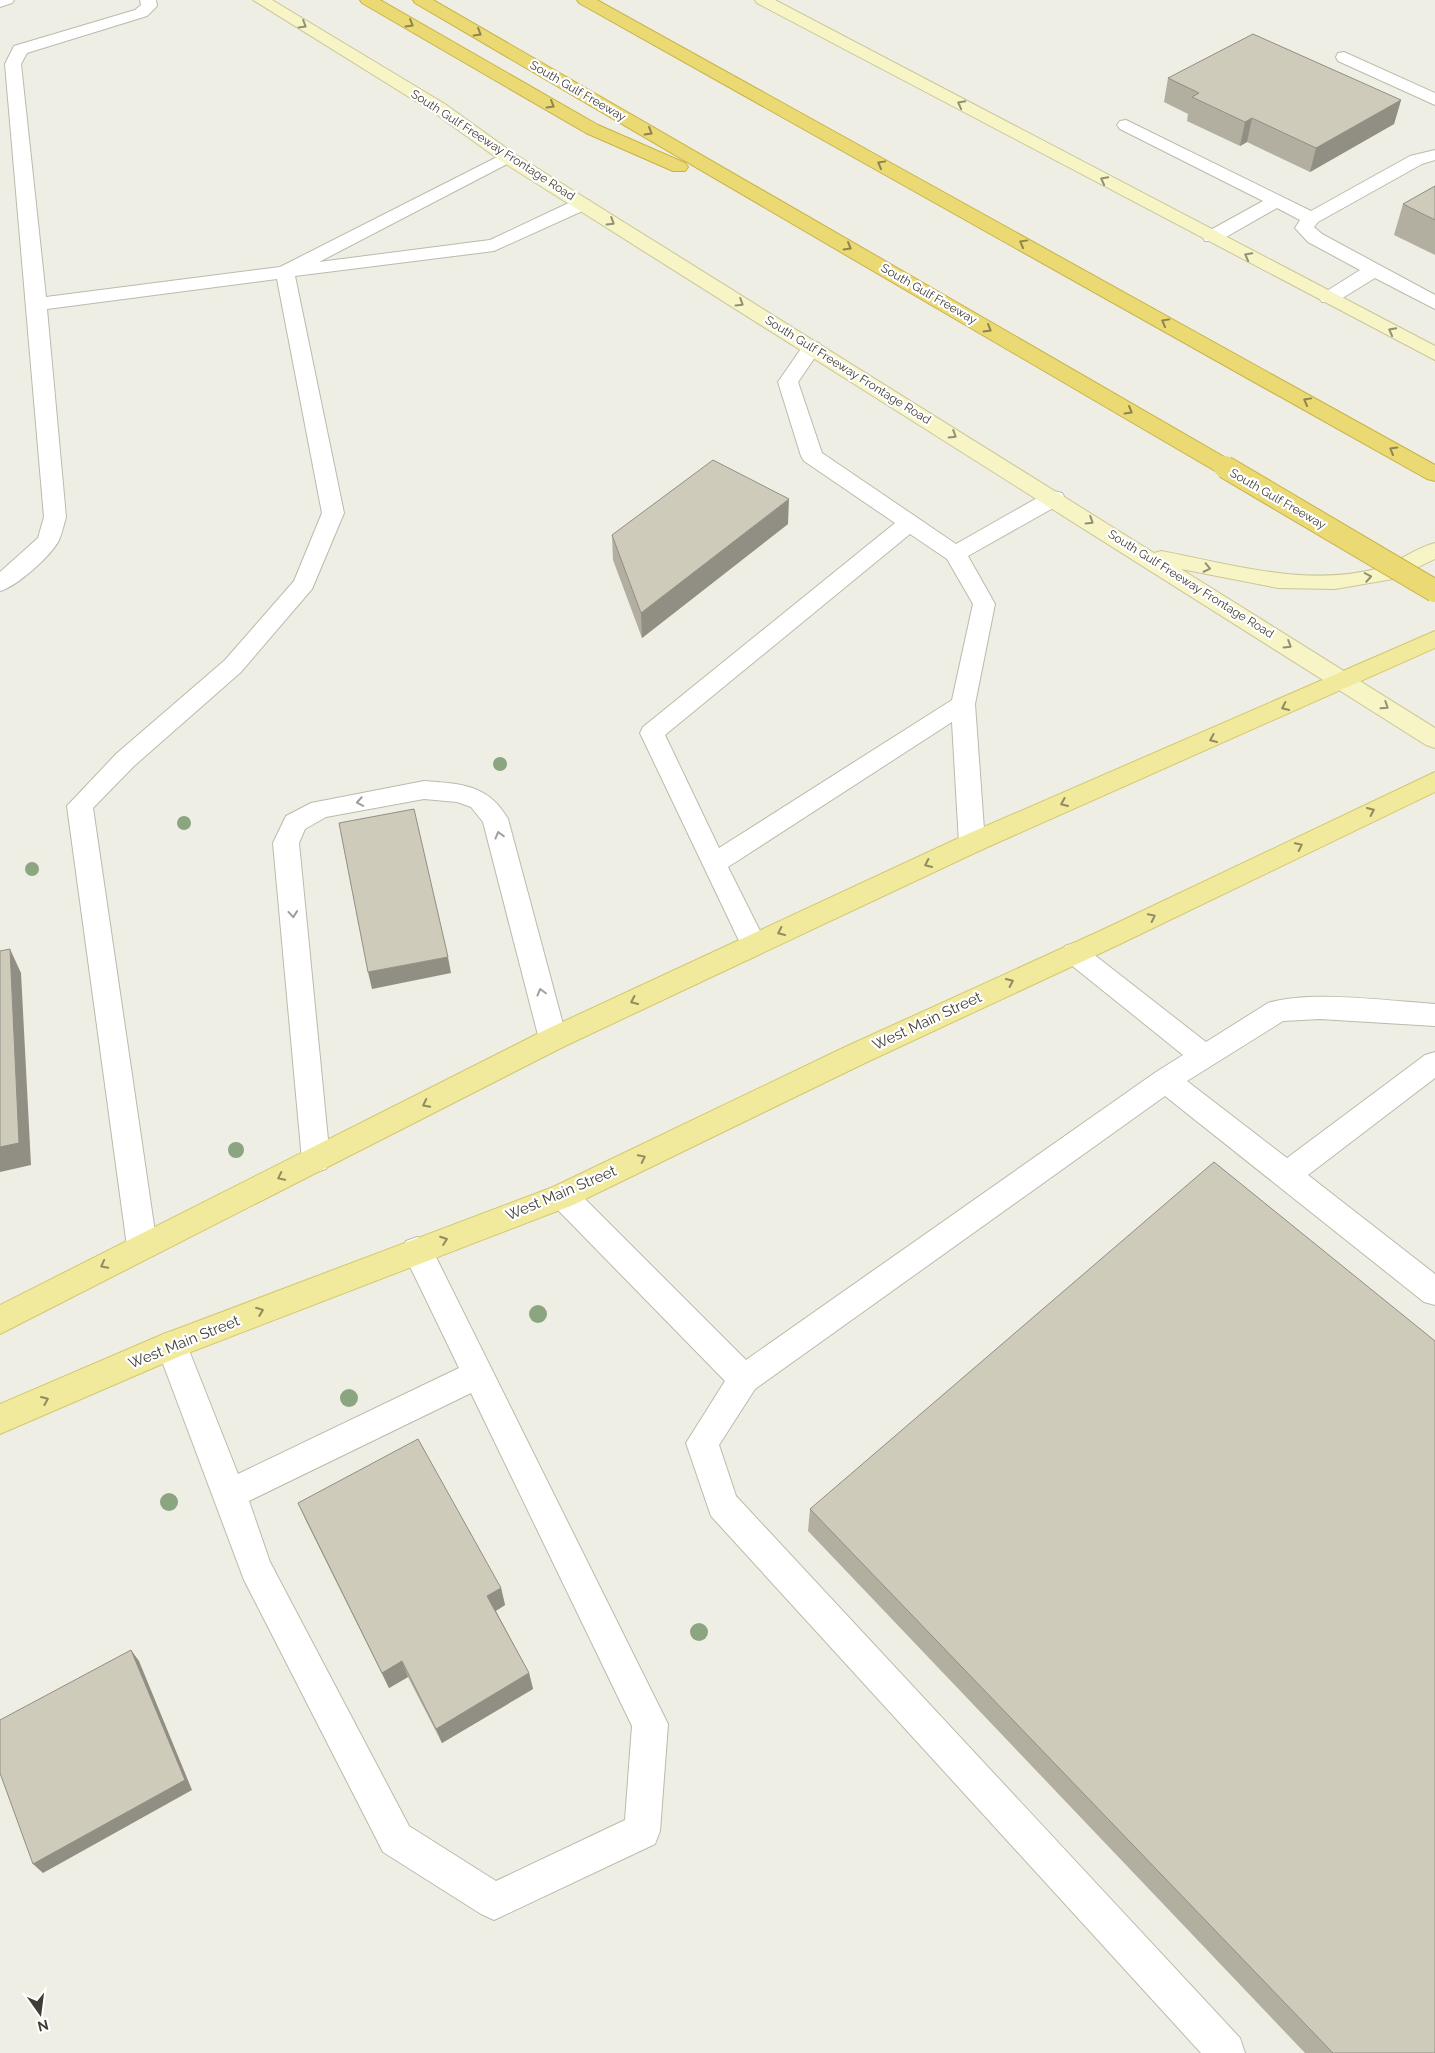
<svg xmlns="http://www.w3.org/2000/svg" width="1435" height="2053" font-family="Raleway,sans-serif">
<rect width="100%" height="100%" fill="#efeee4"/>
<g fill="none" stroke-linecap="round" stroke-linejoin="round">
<defs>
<g id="lane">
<path d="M 0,0 L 14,0 L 12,3 L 0,7 Z"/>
<path d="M 140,0 L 156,0 L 157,6 L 147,16 L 27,53 L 21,64 L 46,297 L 280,267 L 507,152 L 513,153 L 516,157 L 513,161 L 319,262 L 490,240 L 575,200 L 589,200 L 591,204 L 589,208 L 494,251 L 295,276 L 344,513 L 312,589 L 241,672 L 134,766 L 93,808 L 157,1246 L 153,1255 L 142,1259 L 131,1255 L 127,1246 L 67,806 L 116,754 L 225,660 L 294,581 L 322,513 L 277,279 L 47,309 L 66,517 C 64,524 62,533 59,540 C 52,555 16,587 0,591 L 0,572 L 38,538 L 44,517 L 5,64 L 14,46 L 135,10 L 141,5 Z"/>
<path d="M 1344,52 L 1435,93 L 1435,105 L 1338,61 L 1336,57 L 1338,53 Z"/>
<path d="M 1126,120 L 1311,211 L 1410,156 L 1435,150 L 1435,160 L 1422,164 L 1318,222 L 1314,227 L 1322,234 L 1435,295 L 1435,309 L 1375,278 L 1336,302 L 1322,302 L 1319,298 L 1322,294 L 1360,270 L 1308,242 L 1295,228 L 1300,220 L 1277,208 L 1219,241 L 1205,241 L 1203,237 L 1205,233 L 1263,201 L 1120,129 L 1117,125 L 1120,121 Z"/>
<path d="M 812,341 L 819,343 L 822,347 L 798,382 L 822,453 L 956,544 L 1046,493 L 1054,491 L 1062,493 L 1065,498 L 1062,503 L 968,556 L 995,604 L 975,704 L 985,843 L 981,850 L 972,852 L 963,850 L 959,843 L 952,722 L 728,867 L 767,945 L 763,952 L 754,955 L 745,952 L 741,945 L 640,733 L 643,727 L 895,523 L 804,461 L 801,456 L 778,382 L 805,343 ZM 910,534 L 947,559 L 973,604 L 952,700 L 719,848 L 665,735 Z"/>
<path d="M 424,781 C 461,784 488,784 508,819 L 567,1039 L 563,1047 L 553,1050 L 543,1047 L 539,1039 L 483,822 L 471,807 L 457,802 L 424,799 L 326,817 L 305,829 L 299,843 L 330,1160 L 326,1169 L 316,1172 L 306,1169 L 302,1160 L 273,843 L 286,816 L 311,803 Z"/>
<path d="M 1074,943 L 1083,946 L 1206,1042 L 1268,1003 C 1310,990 1389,1001 1435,1004 L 1435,1026 L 1320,1019 L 1283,1021 L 1187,1081 L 1287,1158 L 1425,1055 L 1435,1052 L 1435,1078 L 1308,1175 L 1435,1274 L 1435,1305 L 1424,1302 L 1165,1096 L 755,1389 L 719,1445 L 736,1496 L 1240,2038 L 1245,2053 L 1201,2053 L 711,1516 L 686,1443 L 725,1381 L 553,1205 L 548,1196 L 553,1187 L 563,1183 L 573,1187 L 746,1360 L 1156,1072 L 1183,1055 L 1065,960 L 1061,953 L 1065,946 Z"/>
<path d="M 417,1237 L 428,1241 L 668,1724 L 660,1831 L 655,1844 L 494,1920 L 481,1914 L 383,1852 L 244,1580 L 156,1345 L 161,1335 L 172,1331 L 183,1335 L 238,1474 L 459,1368 L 402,1250 L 406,1241 ZM 471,1393 L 632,1726 L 625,1820 L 496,1881 L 409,1826 L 270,1562 L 249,1501 Z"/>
</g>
<g id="secondary">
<path d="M 253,0 L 272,0 L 445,104 L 513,153 L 1154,553 L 1161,551 C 1231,564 1308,588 1379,568 C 1399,562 1415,548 1435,543 L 1435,559 L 1393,579 L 1335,589 L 1278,588 L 1181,569 L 1435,728 L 1435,748 L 1426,745 L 501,161 L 433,112 Z"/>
<path d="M 755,0 L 775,0 L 1435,346 L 1435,360 L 757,3 Z"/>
</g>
<g id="primary">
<path d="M 1435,631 L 1435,648 L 981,850 L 563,1047 L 0,1334 L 0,1305 L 543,1031 L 963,836 Z"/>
<path d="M 1435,772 L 1435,792 L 1118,945 L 865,1063 L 573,1205 L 183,1355 L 0,1434 L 0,1404 L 161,1335 L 553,1187 L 845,1047 L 1100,931 Z"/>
</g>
<g id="highway">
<path d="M 360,0 L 380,0 L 598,125 L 685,163 L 688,167 L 685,171 L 673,171 L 586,133 L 362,3 Z"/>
<path d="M 413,0 L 433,0 L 1233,462 L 1236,467 L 1233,472 L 1225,474 L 1217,472 L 415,3 Z"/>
<path d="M 577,0 L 597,0 L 1435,465 L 1435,481 L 1427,479 L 579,3 Z"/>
</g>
</defs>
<use href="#lane" stroke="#bcbaab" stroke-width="2"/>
<use href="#secondary" stroke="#cac698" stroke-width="2"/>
<use href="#primary" stroke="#d3c86e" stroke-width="2"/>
<use href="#highway" stroke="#c8b145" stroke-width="2"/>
<use href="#lane" fill="#fff" fill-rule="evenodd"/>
<use href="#secondary" fill="#f7f4c6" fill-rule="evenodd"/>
<use href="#primary" fill="#f1e99b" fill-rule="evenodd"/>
<use href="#highway" fill="#ebda73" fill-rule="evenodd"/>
<defs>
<path id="highway-bridge" d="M 1225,467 L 1435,591"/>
</defs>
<use href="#highway-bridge" stroke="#c8b145" stroke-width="24" stroke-linecap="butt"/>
<use href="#highway-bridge" stroke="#ebda73" stroke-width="22"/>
</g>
<g fill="#8ca581">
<circle cx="500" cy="764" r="7"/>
<circle cx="184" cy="823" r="7"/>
<circle cx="32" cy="869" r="7"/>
<circle cx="236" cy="1150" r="8"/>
<circle cx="538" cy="1314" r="9"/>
<circle cx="349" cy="1398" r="9"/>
<circle cx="169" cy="1502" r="9"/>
<circle cx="699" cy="1632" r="9"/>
</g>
<g fill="#b2afa1">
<path d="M 1168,78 L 1401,100 L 1394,124 L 1310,172 L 1247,142 L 1240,146 L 1187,121 L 1188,114 L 1164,102 Z"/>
<path d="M 1435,186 L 1435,255 L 1394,235 L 1403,204 Z"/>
<path d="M 788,524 L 642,638 L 613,560 L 612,535 Z"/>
<path d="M 298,1503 L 501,1588 L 505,1605 L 496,1611 L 529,1673 L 533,1689 L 442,1743 L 408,1677 L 389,1688 L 306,1521 Z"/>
<path d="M 810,1509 L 1435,2053 L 1305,2053 L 808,1531 Z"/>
</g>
<g fill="#918e83">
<path d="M 1401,100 L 1394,124 L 1310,172 L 1316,148 Z"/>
<path d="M 1252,118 L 1247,142 L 1240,146 L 1245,122 Z"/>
<path d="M 789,499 L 788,524 L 642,638 L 641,613 Z"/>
<path d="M 10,949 L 21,973 L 31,1165 L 0,1172 L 0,1147 Z"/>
<path d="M 448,957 L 451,973 L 372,989 L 368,972 Z"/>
<path d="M 501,1588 L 505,1605 L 492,1613 L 487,1596 Z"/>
<path d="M 131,1650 L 139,1661 L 192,1790 L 43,1873 L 33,1864 Z"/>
<path d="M 402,1661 L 408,1677 L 389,1688 L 382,1673 Z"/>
<path d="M 529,1673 L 533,1689 L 442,1743 L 436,1729 Z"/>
</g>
<g fill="#cfcbbb" stroke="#918e83">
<path d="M 1253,34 L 1401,100 L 1316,148 L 1252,118 L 1245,122 L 1192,97 L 1199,93 L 1168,78 Z"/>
<path d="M 1435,186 L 1435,220 L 1403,204 Z"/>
<path d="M 713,460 L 789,499 L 641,613 L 612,535 Z"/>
<path d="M 414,809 L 448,957 L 368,972 L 339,823 Z"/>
<path d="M 10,949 L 19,1143 L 0,1147 L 0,951 Z"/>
<path d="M 1214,1162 L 1435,1341 L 1435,2053 L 1333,2053 L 810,1509 Z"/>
<path d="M 418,1439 L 501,1588 L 487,1596 L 529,1673 L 436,1729 L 402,1661 L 382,1673 L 298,1503 Z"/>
<path d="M 131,1650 L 185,1780 L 33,1864 L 0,1773 L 0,1720 Z"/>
</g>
<defs><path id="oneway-chevron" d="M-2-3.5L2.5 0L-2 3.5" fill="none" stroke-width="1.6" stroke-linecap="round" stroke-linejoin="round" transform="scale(1.25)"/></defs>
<g stroke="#8d8450">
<use href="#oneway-chevron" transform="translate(410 24) rotate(30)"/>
<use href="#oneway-chevron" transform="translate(478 33) rotate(30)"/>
<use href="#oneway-chevron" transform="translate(551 105) rotate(30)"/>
<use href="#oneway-chevron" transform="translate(649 132) rotate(30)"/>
<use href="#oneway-chevron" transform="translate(881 164) rotate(-151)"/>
<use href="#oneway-chevron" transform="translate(1023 243) rotate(-151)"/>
<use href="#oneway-chevron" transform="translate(848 247) rotate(30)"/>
<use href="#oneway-chevron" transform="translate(1165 322) rotate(-151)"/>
<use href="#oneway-chevron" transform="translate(988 329) rotate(30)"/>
<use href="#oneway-chevron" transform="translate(1307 401) rotate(-151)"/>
<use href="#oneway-chevron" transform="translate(1129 411) rotate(30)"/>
<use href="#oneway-chevron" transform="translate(1393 450) rotate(-150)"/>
</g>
<g stroke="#929076">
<use href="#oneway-chevron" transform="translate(303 25) rotate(31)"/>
<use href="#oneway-chevron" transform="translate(961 104) rotate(-152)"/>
<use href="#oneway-chevron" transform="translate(1104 180) rotate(-152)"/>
<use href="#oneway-chevron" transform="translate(611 222) rotate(32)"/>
<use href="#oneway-chevron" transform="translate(1248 256) rotate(-152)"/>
<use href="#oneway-chevron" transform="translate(740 303) rotate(32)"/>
<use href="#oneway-chevron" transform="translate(1392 331) rotate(-152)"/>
<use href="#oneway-chevron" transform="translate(953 435) rotate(32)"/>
<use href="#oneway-chevron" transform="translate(1090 521) rotate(32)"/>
<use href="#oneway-chevron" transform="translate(1207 568) rotate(12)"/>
<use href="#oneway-chevron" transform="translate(1368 577) rotate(-10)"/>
<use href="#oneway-chevron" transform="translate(1288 645) rotate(32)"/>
<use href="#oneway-chevron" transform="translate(1385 706) rotate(33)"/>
</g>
<g stroke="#908b62">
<use href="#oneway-chevron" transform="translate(1285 707) rotate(155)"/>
<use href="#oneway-chevron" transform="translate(1213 739) rotate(157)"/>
<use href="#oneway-chevron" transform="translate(1064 803) rotate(157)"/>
<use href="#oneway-chevron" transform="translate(1371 811) rotate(-25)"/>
<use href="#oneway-chevron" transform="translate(1299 846) rotate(-26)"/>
<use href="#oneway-chevron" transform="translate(928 864) rotate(155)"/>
<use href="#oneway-chevron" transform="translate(1152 917) rotate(-26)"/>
<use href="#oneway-chevron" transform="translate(781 932) rotate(155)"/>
<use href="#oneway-chevron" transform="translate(1010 982) rotate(-25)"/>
<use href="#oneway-chevron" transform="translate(634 1001) rotate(155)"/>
<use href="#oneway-chevron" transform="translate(426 1104) rotate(153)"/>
<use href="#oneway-chevron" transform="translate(642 1158) rotate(-26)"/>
<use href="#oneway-chevron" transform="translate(281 1177) rotate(154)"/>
<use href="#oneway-chevron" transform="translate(444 1240) rotate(-20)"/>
<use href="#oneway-chevron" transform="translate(104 1265) rotate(152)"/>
<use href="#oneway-chevron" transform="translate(260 1311) rotate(-21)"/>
<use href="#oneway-chevron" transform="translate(45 1400) rotate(-23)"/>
</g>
<g stroke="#a09e9a">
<use href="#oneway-chevron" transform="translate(360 802) rotate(170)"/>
<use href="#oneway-chevron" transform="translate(499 835) rotate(-105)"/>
<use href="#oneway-chevron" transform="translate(293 914) rotate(85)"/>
<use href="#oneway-chevron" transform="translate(541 992) rotate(-105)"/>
</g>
<g text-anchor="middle" stroke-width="4.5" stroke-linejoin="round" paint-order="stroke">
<g font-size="12" fill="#403e34" stroke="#fff">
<text transform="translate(578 91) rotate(30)" y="4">South Gulf Freeway</text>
<text transform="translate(493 145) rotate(33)" y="4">South Gulf Freeway Frontage Road</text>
<text transform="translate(929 294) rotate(30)" y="4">South Gulf Freeway</text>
<text transform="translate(848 370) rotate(32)" y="4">South Gulf Freeway Frontage Road</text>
<text transform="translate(1278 499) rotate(30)" y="4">South Gulf Freeway</text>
<text transform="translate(1191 584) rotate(32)" y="4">South Gulf Freeway Frontage Road</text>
</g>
<g font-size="15" fill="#403e34" stroke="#fff">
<text transform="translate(927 1021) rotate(-25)" y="5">West Main Street</text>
<text transform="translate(561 1193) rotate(-23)" y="5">West Main Street</text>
<text transform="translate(184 1342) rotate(-22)" y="5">West Main Street</text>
</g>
</g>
<g transform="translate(40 2013) rotate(166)" stroke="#ffffff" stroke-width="4" paint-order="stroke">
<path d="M0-4L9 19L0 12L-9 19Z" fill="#403e34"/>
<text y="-8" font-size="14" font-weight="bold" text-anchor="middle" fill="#403e34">N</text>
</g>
</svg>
